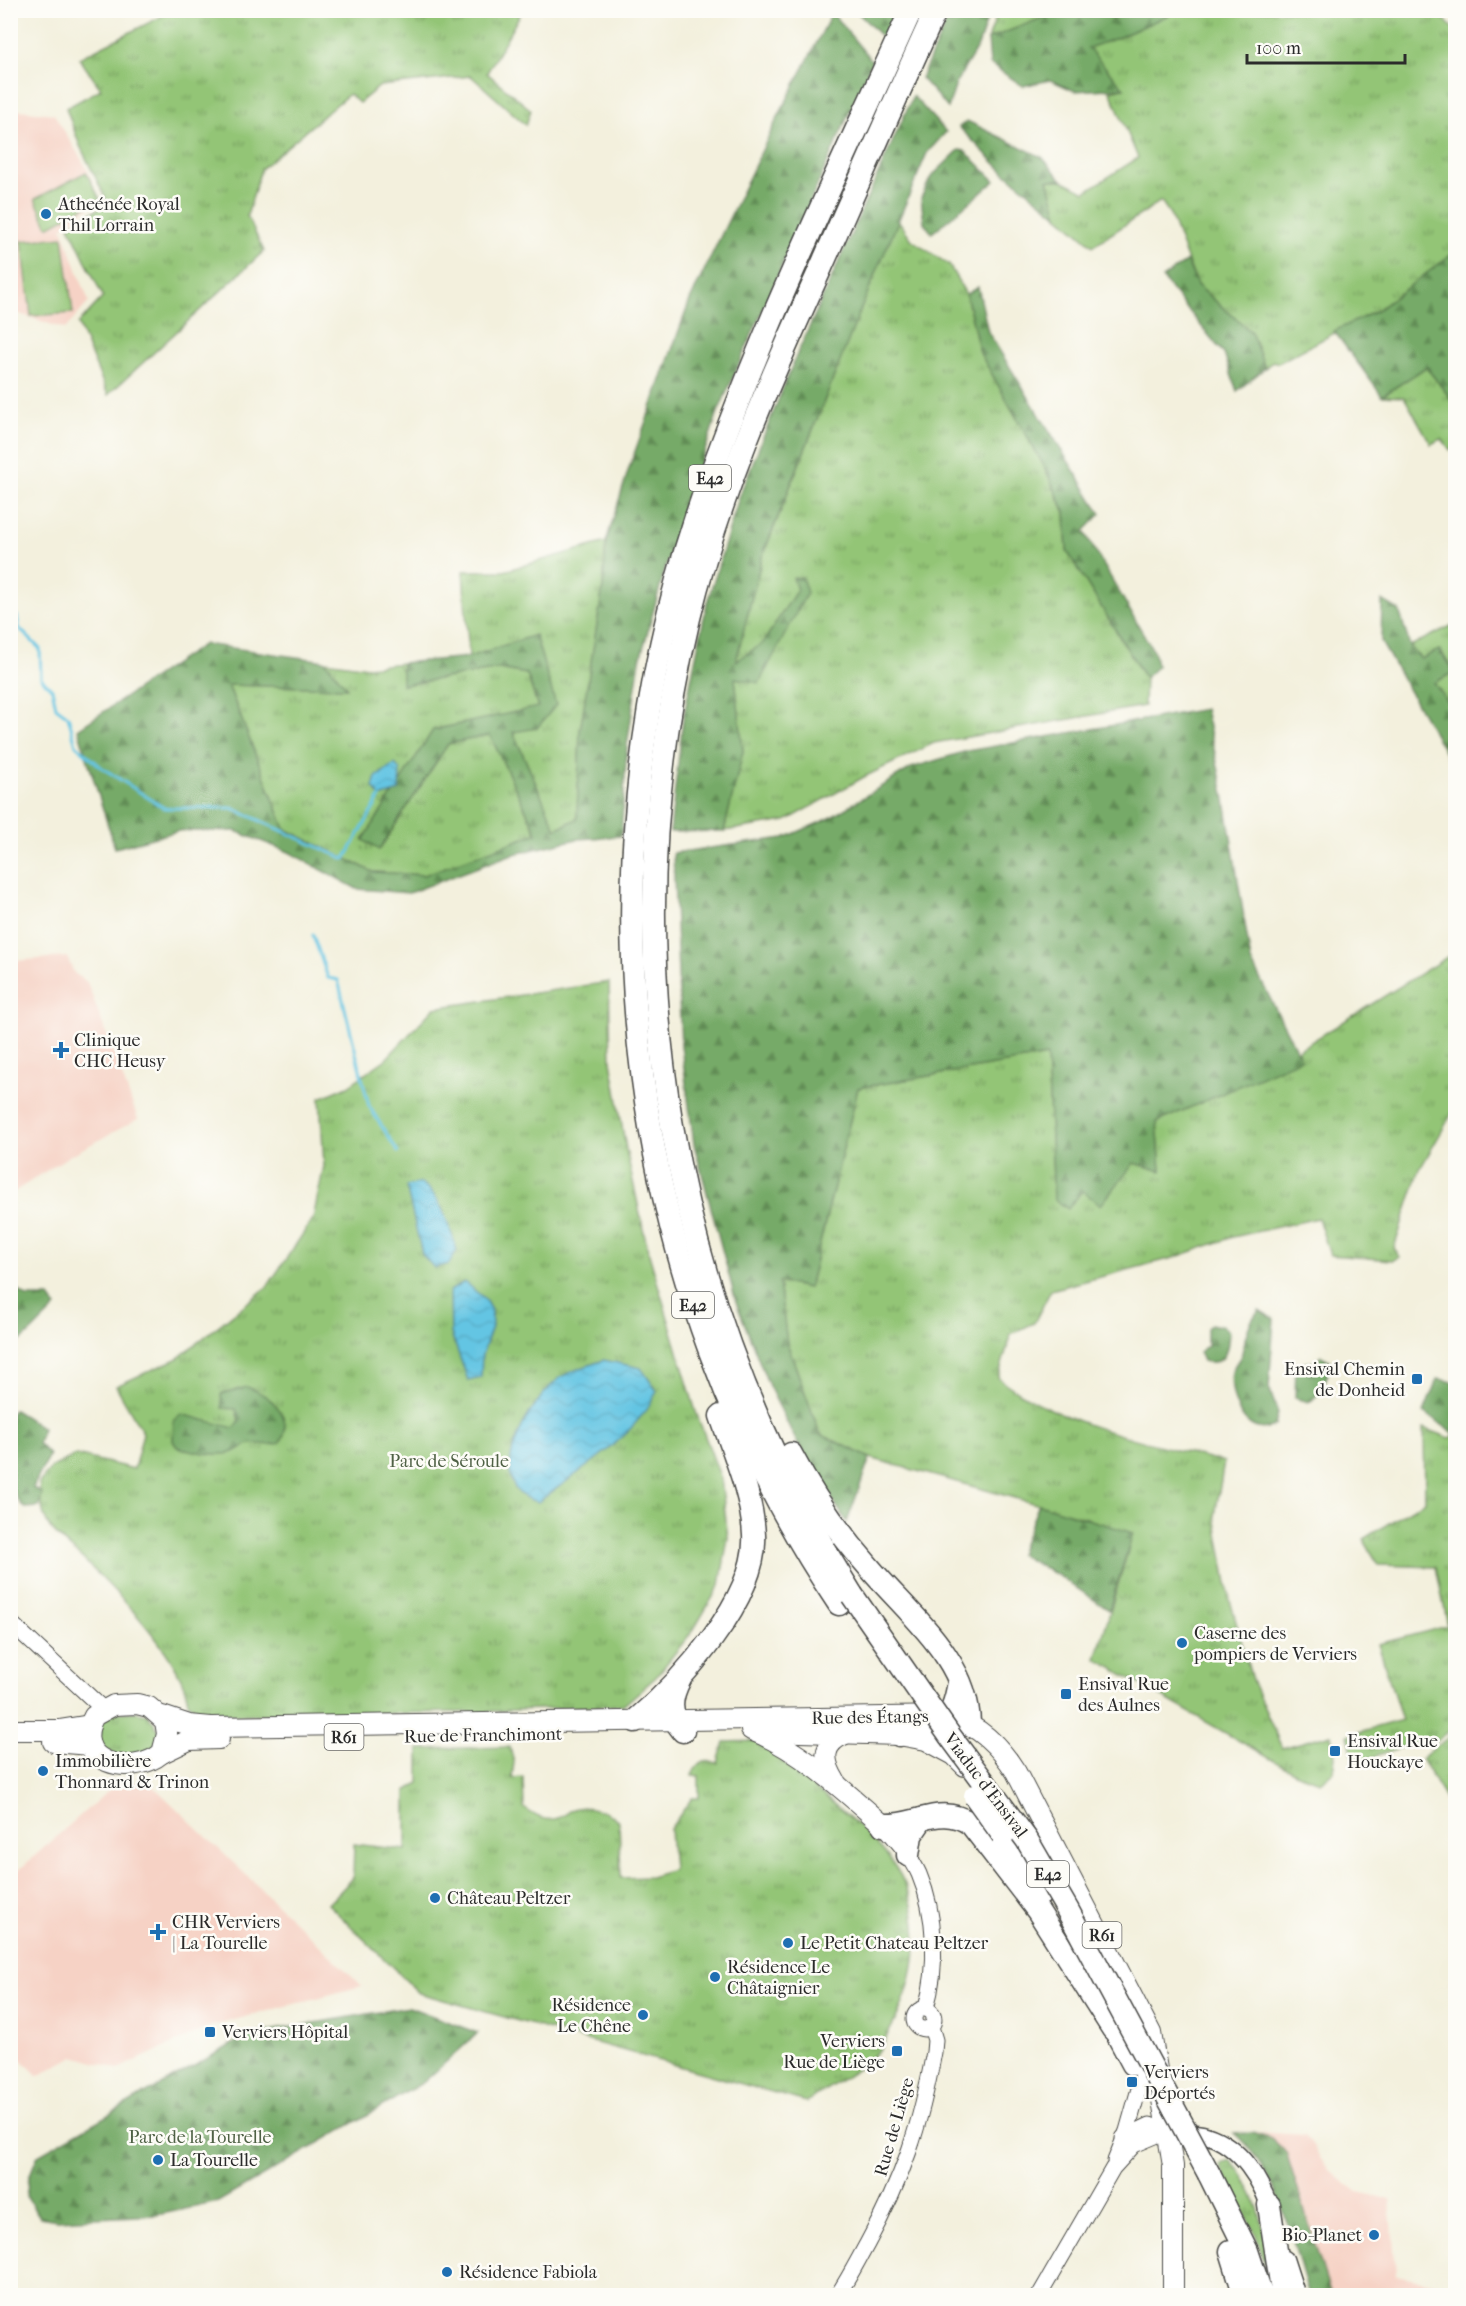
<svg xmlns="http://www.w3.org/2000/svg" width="1466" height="2306" font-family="'IM FELL French Canon',serif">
<defs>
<pattern id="grass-tufts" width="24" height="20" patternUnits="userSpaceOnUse" patternTransform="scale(1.5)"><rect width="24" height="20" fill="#93c576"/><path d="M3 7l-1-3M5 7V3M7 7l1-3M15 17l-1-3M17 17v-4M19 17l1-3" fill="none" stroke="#78a061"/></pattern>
<pattern id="forest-firs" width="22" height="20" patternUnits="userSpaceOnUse" patternTransform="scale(1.5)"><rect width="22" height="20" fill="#76aa67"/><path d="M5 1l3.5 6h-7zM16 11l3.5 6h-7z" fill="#618b55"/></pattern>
<pattern id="water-waves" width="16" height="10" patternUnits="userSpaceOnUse" patternTransform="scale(1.5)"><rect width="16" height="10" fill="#64c5e3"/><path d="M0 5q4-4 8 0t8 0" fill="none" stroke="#57a9c3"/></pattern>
</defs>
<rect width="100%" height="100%" fill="#fdfcf7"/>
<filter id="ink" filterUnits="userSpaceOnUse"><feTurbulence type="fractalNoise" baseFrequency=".0167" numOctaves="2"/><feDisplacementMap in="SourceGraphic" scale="12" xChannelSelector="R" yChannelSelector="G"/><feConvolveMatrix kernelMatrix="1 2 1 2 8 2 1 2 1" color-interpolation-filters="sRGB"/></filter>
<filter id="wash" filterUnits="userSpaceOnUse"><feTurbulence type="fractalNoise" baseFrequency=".008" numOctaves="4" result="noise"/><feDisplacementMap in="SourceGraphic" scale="24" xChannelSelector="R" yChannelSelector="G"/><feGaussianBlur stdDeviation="1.35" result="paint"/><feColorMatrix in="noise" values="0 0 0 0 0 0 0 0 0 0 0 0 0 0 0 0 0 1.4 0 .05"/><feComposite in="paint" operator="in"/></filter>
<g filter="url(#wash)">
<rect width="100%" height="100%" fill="#f3f0dd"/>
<g fill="#f6d2c5">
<path d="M 11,109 L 54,114 L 86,167 L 100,199 L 62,228 L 89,302 L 65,329 L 11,311 Z"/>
<path d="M 67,957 L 74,973 L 87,982 L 138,1119 L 69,1156 L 11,1194 L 11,961 Z"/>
<path d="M 118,1782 L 151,1784 L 362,1986 L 212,2026 L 118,2069 L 74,2056 L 38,2076 L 22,2060 L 11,2066 L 11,1877 Z"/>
<path d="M 1253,2132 L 1305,2135 L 1329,2170 L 1343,2181 L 1358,2192 L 1390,2199 L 1396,2275 L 1455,2287 L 1455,2295 L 1331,2295 L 1286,2152 Z"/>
</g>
<g fill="url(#grass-tufts)" stroke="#5f7850" stroke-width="1.5">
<path d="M 172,11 L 522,11 L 487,73 L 531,110 L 526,125 L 471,76 L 380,86 L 359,103 L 349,94 L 261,169 L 247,216 L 264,251 L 108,395 L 78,324 L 103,297 L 69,226 L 108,203 L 80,146 L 66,108 L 101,89 L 79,58 Z"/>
<path d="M 998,11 L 1063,11 L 988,39 Z"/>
<path d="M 1177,11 L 1437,11 L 1455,31 L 1455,252 L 1376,311 L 1278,363 L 1273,361 L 1265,368 L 1251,332 L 1197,285 L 1170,214 L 1161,201 L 1093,246 L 1058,216 L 1048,180 L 1062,180 L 1085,192 L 1138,158 L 1110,91 L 1123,88 L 1088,48 L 1122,36 Z"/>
<path d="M 898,220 L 912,240 L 949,265 L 966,294 L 980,353 L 1044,466 L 1065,513 L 1067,551 L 1145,678 L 1144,706 L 934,743 L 864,777 L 786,821 L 724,831 L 743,751 L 735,678 L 759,682 L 797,590 L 763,643 L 735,662 L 762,558 L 860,311 Z"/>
<path d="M 1426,367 L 1455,404 L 1455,448 L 1451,451 L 1442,439 L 1431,444 L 1404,397 L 1382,396 Z"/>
<path d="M 606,542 L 603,587 L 580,731 L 577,819 L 556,829 L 513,732 L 556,705 L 535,635 L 469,657 L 463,571 L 504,571 Z"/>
<path d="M 1455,624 L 1455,712 L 1434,683 L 1454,672 L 1440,650 L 1421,660 L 1410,646 Z"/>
<path d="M 325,661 L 368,667 L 402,663 L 403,685 L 499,669 L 527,674 L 538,708 L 433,730 L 379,850 L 448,744 L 490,735 L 537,834 L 424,875 L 373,872 L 285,829 L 228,685 L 346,688 Z"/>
<path d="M 1455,952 L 1455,1108 L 1420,1169 L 1394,1248 L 1400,1257 L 1393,1260 L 1330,1255 L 1318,1218 L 1233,1237 L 1173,1258 L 1051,1290 L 1034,1323 L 1011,1334 L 998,1378 C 1062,1426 1147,1442 1224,1462 L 1215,1516 L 1230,1600 L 1252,1680 L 1282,1748 L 1331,1734 L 1335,1756 L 1333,1772 L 1320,1782 L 1297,1774 L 1096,1659 L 1130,1544 L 1087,1518 L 870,1458 L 820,1434 L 787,1343 L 779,1282 L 809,1288 L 858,1088 L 1047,1056 L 1054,1198 L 1081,1191 L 1134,1163 L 1161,1170 L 1157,1122 L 1300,1059 L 1298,1050 Z"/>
<path d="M 609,982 L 611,1061 L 626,1149 L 648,1251 L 696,1412 L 721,1479 L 728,1538 L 720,1585 L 694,1629 L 656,1677 L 624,1705 L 476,1712 L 206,1715 L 188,1703 C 184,1658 115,1591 83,1559 C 72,1549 55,1536 47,1523 C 41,1510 40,1497 39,1483 L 52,1467 L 76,1455 L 134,1469 L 143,1433 L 116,1386 L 178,1358 L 267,1287 L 313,1219 L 324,1166 L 320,1098 L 348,1086 L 386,1059 L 434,1008 Z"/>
<path d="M 1424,1428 L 1450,1438 L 1456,1434 L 1455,1726 L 1430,1746 L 1425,1739 L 1355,1763 L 1348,1735 L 1402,1720 L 1378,1644 L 1448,1626 L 1436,1567 L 1379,1565 L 1363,1539 L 1425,1501 Z"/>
<path d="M 136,1712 L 148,1714 L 160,1732 L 152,1753 L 124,1759 L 98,1747 L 97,1724 L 112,1713 Z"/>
<path d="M 1455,1732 L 1455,1815 L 1421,1759 Z"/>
<path d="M 761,1741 C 801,1782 853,1813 889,1858 C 931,1911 918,1984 886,2037 C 884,2041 883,2046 880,2049 C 859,2071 831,2086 806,2102 L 419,1993 L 328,1904 L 353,1878 L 354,1844 L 406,1850 L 406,1791 L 419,1783 L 419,1749 L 510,1747 L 514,1762 L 512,1778 L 523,1777 L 524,1808 C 536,1817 548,1824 563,1816 C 566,1815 567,1812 570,1810 C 585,1803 607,1811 619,1821 L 621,1878 L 650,1877 L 673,1870 L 670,1829 L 692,1798 L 699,1798 L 699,1776 L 692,1775 C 698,1762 705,1759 718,1763 L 724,1742 Z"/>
<path d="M 1230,2160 C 1264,2195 1266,2245 1275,2291 L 1255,2233 L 1220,2165 Z"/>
</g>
<g fill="url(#forest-firs)" stroke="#506a49" stroke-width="1.5">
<path d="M 952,10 L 990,11 L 978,46 L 957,81 L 948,108 L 921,78 Z"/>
<path d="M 1063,10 L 1177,10 L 1177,11 L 1122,36 L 1088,48 L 1124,88 L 1075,91 L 1050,80 L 1023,86 L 990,64 L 988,39 Z"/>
<path d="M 856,11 L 896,11 L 884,39 Z"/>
<path d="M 832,13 L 872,61 L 718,412 L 666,565 L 640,660 L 627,746 L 621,836 L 577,839 L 510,855 L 409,893 L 357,889 L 289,852 L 235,831 L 178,831 L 115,848 L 78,729 L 204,644 L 325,661 L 347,688 L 228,685 L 285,829 L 373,872 L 424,875 L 537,833 L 490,735 L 448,744 L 379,850 L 363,840 L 433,730 L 538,707 L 527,674 L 499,669 L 402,685 L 402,663 L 469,657 L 535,635 L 556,705 L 537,728 L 513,732 L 556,829 L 577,819 L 580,731 L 603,587 L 606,542 L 629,468 L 690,300 L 778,117 Z"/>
<path d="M 913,96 L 946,132 L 927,153 L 860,311 L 762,557 L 736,661 L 763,643 L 797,590 L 793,578 L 802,577 L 807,593 L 759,683 L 735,678 L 743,751 L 724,831 L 670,832 L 683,719 L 707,603 L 740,494 L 794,361 Z"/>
<path d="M 967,121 L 1042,157 L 1062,180 L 1048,180 L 1058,216 L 1005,173 L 959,127 Z"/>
<path d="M 959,150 L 965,151 L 995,181 L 932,233 L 924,223 L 921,198 L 931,177 Z"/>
<path d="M 1455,252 L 1455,404 L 1426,367 L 1382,396 L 1334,331 L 1376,311 Z"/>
<path d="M 1187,261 L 1197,285 L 1251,332 L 1265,368 L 1237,391 L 1224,354 L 1162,278 Z"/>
<path d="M 978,287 L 988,332 L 1101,514 L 1084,531 L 1155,654 L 1157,667 L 1145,678 L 1067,551 L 1065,512 L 1044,466 L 980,353 L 966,294 Z"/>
<path d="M 1382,600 L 1399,610 L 1410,646 L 1421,659 L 1439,650 L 1454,672 L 1434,683 L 1455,712 L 1455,770 L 1381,642 Z"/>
<path d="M 1205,709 L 1224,794 L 1251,961 L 1301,1059 L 1157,1122 L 1161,1171 L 1134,1163 L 1101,1205 L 1082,1191 L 1068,1209 L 1054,1199 L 1047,1056 L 858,1088 L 809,1288 L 779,1282 L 787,1343 L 820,1434 L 870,1458 L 847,1522 L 804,1457 L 769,1386 L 736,1302 L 694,1144 L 681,1046 L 673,853 L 784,838 L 830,818 L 911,768 L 967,751 Z"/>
<path d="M 10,1284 L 27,1297 L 49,1297 L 56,1307 L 28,1335 L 11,1348 Z"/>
<path d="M 1259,1310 L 1274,1319 L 1269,1388 L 1278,1413 L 1275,1425 C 1245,1442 1228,1396 1232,1373 C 1233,1365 1240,1360 1242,1353 C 1245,1337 1248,1323 1259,1310 Z"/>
<path d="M 1211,1324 L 1224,1327 L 1229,1332 C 1228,1350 1226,1367 1203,1361 L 1199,1352 L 1207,1346 L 1207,1328 Z"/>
<path d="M 1321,1356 L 1331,1361 C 1328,1376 1322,1394 1309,1402 L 1295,1398 L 1296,1363 L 1316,1362 Z"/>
<path d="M 1437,1379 L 1455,1382 L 1455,1434 L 1424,1412 Z"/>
<path d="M 247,1387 C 270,1395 296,1416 280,1443 C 270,1447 262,1443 251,1444 C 245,1444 240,1450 234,1452 C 216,1458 195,1451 177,1447 L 173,1441 L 174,1420 L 181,1414 L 234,1428 L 239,1422 L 236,1409 L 222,1408 L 221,1394 Z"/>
<path d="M 14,1410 L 43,1428 L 38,1443 L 49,1455 L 33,1488 L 42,1493 L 39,1507 L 25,1508 C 1,1488 10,1441 11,1413 Z"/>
<path d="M 1039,1504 L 1133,1533 L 1109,1610 L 1059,1576 L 1019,1554 Z"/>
<path d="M 409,2007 L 478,2033 L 424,2082 L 218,2202 L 157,2215 L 57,2220 L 40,2217 L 26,2196 L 29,2177 L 38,2155 L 250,2034 Z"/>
<path d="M 1253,2132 L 1271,2138 L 1286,2152 L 1331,2295 L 1309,2295 C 1291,2238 1281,2175 1234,2133 Z"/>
</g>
<g fill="#93c576" stroke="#5f7850" stroke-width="1.5">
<path d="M 86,172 L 100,199 L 48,227 L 35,199 Z"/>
<path d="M 63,237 L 73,313 L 31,316 L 22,241 Z"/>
</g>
<g fill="url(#water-waves)" stroke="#487887" stroke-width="1.5">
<path d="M 395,764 L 400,770 L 399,791 L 380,797 L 373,787 L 376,777 Z"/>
<path d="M 421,1183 C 441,1194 450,1229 457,1250 L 449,1264 L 434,1268 L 422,1254 L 406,1186 Z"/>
<path d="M 464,1282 L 484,1298 L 491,1310 L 492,1327 L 482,1355 L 481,1377 L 468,1380 L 451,1333 L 450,1291 Z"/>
<path d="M 604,1360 L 641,1368 L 657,1391 C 634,1439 579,1471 538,1502 C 477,1489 530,1399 561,1377 C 573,1369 591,1365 604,1360 Z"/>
</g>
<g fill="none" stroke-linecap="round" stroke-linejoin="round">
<g stroke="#64c5e3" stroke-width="3">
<path d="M 10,611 L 17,616 L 19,628 L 40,649 L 41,678 L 52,689 L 56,707 L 68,716 L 76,745 L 101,767 L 164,808 L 232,808 L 345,859 L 380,797"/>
<path d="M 313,935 L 328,978 L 338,980 L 369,1106 L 398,1152"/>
</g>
</g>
</g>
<g filter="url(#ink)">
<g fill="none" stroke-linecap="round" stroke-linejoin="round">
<defs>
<g id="tertiary">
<path d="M 10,1622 L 103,1709"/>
<path d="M 883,1825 C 897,1841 911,1856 919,1874 C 936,1914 938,1967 926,2008"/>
<circle cx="924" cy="2019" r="10"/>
<path d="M 1123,2138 L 1150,2125 L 1165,2130"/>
<path d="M 1115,2161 L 1127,2131 L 1146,2064"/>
<path d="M 837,2296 C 849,2278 857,2262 867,2244 C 904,2176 920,2127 934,2052 L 935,2040 L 931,2027"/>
<path d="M 1039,2296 L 1113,2168 L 1134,2145 L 1167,2131"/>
</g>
<g id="secondary">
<path d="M 1178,2132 C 1187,2133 1197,2132 1206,2135 C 1241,2146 1262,2181 1272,2214"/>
<path d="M 1285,2259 L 1297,2296"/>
</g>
<g id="primary">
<path d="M 751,1730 C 798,1748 846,1792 883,1825"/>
<path d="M 53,1742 L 90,1745"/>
<path d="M 835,1781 C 823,1761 821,1744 845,1734"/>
</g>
<g id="trunk">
<path d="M 137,1704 L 149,1707 L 165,1721 L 167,1734 L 162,1753 C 132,1778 69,1763 94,1716 L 114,1705 Z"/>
<path d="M 162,1716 L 189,1725 L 211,1727 L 949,1716 C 979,1726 999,1745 1016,1772 L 1151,2033 L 1173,2166 L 1173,2296"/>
<path d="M 10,1730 L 59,1730 L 90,1725"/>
<path d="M 767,1731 L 899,1735 L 926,1740 L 954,1755 L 965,1766"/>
<path d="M 162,1753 L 189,1740 L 219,1739"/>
</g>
<g id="motorway">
<path d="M 791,1454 C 812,1494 838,1532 868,1566 C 907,1613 968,1658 969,1724"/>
<path d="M 852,1595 C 668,1303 609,954 689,618 C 718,498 768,384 819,272 C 858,184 896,97 936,10"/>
<path d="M 839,1604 C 626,1286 576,880 696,517 C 754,343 836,177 911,10"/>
<path d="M 680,1679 C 670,1698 668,1714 683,1731"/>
<path d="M 635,1721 C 681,1682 758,1598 754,1535 C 752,1494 734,1454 721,1416"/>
<path d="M 899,1735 L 918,1727 L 937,1728 C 952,1716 956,1700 959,1682"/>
<path d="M 883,1825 C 915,1827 941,1803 971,1824 L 1038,1911 L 1113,2029"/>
<path d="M 1003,1835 L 1041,1894"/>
<path d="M 908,1855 L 911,1835 L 922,1819"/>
<path d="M 1107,2015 L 1133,2064"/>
<path d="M 1209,2174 L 1247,2251 L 1262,2296"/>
<path d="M 1269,2205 L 1283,2296"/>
<path d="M 1231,2251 L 1245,2296"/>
</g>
</defs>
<use href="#tertiary" stroke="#494946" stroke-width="17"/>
<use href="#secondary" stroke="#494946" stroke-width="19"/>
<use href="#primary" stroke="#494946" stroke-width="22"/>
<use href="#trunk" stroke="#494946" stroke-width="22"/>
<use href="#motorway" stroke="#494946" stroke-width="25"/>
<use href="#tertiary" stroke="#fff" stroke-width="15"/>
<use href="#secondary" stroke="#fff" stroke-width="16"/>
<use href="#primary" stroke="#fff" stroke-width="20"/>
<use href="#trunk" stroke="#fff" stroke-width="20"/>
<use href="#motorway" stroke="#fff" stroke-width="22"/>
<defs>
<g id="motorway-bridge">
<path d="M 852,1595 L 950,1736 L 1027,1840 L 1067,1909 L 1209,2174"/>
<path d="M 975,1796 L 1003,1835"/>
</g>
</defs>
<use href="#motorway-bridge" stroke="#494946" stroke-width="25" stroke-linecap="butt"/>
<use href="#motorway-bridge" stroke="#fff" stroke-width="22"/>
</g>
</g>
<g fill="#1f6fb2" stroke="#fdfcf7" stroke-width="2">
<circle cx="46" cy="214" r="6"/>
<path d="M58 1041h6v6h6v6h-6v6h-6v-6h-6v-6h6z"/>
<rect x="1411" y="1373" width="12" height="12" rx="3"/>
<circle cx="1182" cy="1643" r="6"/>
<rect x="1060" y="1688" width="12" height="12" rx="3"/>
<rect x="1329" y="1745" width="12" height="12" rx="3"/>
<circle cx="43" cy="1771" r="6"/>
<circle cx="435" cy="1898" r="6"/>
<path d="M155 1923h6v6h6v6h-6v6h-6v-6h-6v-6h6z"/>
<circle cx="788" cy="1943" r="6"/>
<circle cx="715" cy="1977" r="6"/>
<circle cx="643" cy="2015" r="6"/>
<rect x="204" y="2026" width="12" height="12" rx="3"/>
<rect x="891" y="2045" width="12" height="12" rx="3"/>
<rect x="1126" y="2076" width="12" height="12" rx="3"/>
<circle cx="158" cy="2160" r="6"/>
<circle cx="1374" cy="2235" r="6"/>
<circle cx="447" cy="2272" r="6"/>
</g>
<g text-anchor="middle" stroke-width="5" stroke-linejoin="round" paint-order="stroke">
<g fill="#fdfcf7" stroke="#6a6a68" stroke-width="1.5">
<rect x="689" y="465" width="42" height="26" rx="4.5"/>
<rect x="672" y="1292" width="42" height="26" rx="4.5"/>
<rect x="324.5" y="1724" width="39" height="26" rx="4.5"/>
<rect x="1027" y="1861" width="42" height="26" rx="4.5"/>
<rect x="1082.5" y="1922" width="39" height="26" rx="4.5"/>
</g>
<g font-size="16" font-weight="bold" fill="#2b2b2b">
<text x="710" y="484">E42</text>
<text x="693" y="1311">E42</text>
<text x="344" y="1743">R61</text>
<text x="1048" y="1880">E42</text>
<text x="1102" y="1941">R61</text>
</g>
<g font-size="18" fill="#2b2b2b" stroke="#fdfcf7" text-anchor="start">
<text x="58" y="210">Atheénée Royal<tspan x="58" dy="21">Thil Lorrain</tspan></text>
<text x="74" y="1046">Clinique<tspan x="74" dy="21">CHC Heusy</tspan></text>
<text x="1405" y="1375" text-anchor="end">Ensival Chemin<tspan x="1405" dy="21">de Donheid</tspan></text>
<text x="1194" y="1639">Caserne des<tspan x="1194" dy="21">pompiers de Verviers</tspan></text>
<text x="1078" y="1690">Ensival Rue<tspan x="1078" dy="21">des Aulnes</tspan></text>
<text x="1347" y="1747">Ensival Rue<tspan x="1347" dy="21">Houckaye</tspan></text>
<text x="55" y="1767">Immobilière<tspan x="55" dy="21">Thonnard &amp; Trinon</tspan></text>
<text x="447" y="1904">Château Peltzer</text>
<text x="172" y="1928">CHR Verviers<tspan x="172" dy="21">| La Tourelle</tspan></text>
<text x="800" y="1949">Le Petit Chateau Peltzer</text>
<text x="727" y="1973">Résidence Le<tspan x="727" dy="21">Châtaignier</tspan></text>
<text x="631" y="2011" text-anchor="end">Résidence<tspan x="631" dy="21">Le Chêne</tspan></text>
<text x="222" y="2038">Verviers Hôpital</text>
<text x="885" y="2047" text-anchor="end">Verviers<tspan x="885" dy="21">Rue de Liège</tspan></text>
<text x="1144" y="2078">Verviers<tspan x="1144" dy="21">Déportés</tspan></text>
<text x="170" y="2166">La Tourelle</text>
<text x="1362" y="2241" text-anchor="end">Bio-Planet</text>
<text x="459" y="2278">Résidence Fabiola</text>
</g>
<g font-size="18" fill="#4f6145" stroke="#fdfcf7">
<text x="449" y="1467">Parc de Séroule</text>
<text x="200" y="2143">Parc de la Tourelle</text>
</g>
<g font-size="18" fill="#2b2b2b" stroke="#fdfcf7">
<text transform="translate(870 1717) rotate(-1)" y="6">Rue des Étangs</text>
<text transform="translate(483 1735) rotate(-1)" y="6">Rue de Franchimont</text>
<text transform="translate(986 1785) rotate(53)" y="6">Viaduc d’Ensival</text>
<text transform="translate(894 2127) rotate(-74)" y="6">Rue de Liège</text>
</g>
</g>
<rect width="1466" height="2306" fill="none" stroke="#fdfcf7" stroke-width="36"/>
<path d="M1247 54v9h158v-9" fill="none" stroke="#2b2b2b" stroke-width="3"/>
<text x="1256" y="54" font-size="18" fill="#2b2b2b" stroke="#fdfcf7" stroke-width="4.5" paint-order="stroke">100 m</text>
</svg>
